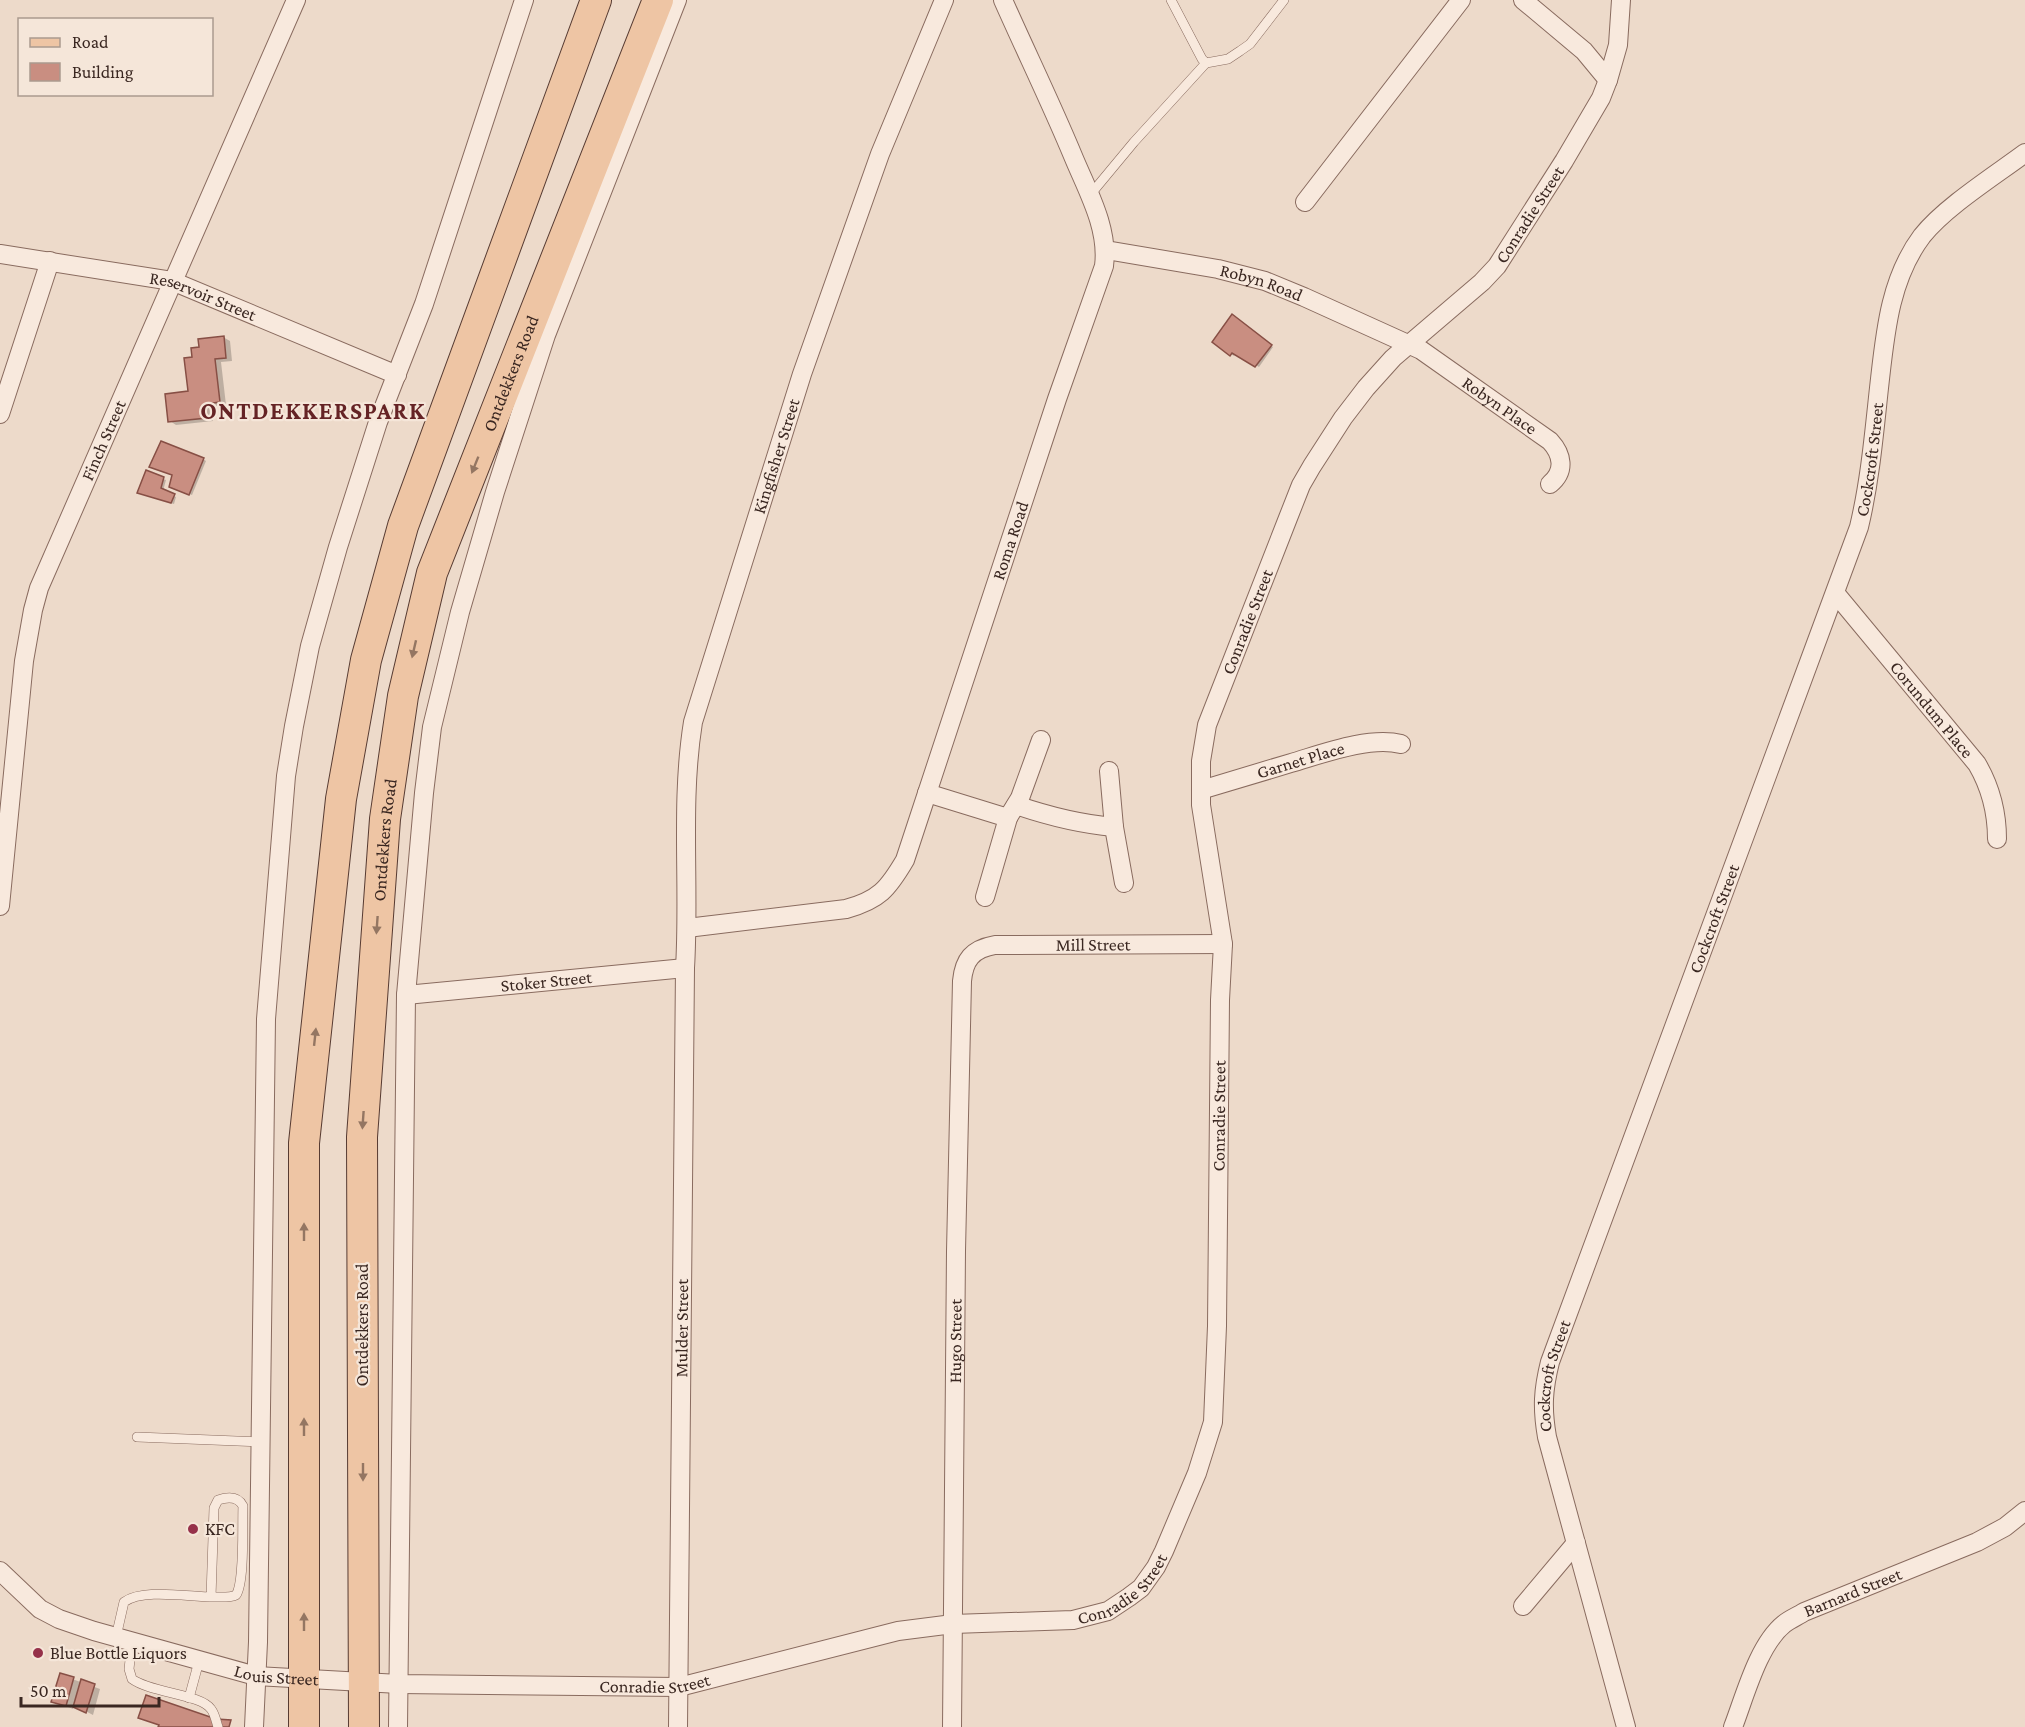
<svg xmlns="http://www.w3.org/2000/svg" width="2025" height="1727" font-family="'Crimson Pro',serif">
<rect width="100%" height="100%" fill="#eddaca"/>
<g fill="#0003">
<path d="M 1233,316 L 1273,347 L 1259,367 L 1236,353 L 1234,356 L 1214,342 Z"/>
<path d="M 223,337 L 230,341 L 232,361 L 221,362 L 226,405 L 212,407 L 213,421 L 176,425 L 170,421 L 189,392 L 194,359 Z"/>
<path d="M 203,459 L 206,461 L 192,495 L 173,488 L 173,475 Z"/>
<path d="M 163,479 L 166,480 L 163,491 L 176,497 L 174,504 L 141,493 Z"/>
<path d="M 61,1675 L 100,1689 L 93,1715 L 74,1705 L 73,1709 L 53,1701 Z"/>
</g>
<g fill="#c98e81" stroke="#874f45" stroke-width="1.5">
<path d="M 1232,314 L 1272,345 L 1255,367 L 1232,353 L 1230,356 L 1212,342 Z"/>
<path d="M 224,336 L 226,358 L 215,359 L 220,402 L 206,404 L 207,418 L 168,422 L 165,394 L 188,391 L 184,358 L 192,357 L 191,348 L 199,347 L 198,339 Z"/>
<path d="M 161,441 L 204,458 L 189,495 L 169,487 L 172,475 L 149,467 Z"/>
<path d="M 146,470 L 164,477 L 161,488 L 175,494 L 171,503 L 137,493 Z"/>
<path d="M 60,1673 L 74,1677 L 66,1706 L 51,1702 Z"/>
<path d="M 81,1679 L 95,1684 L 86,1713 L 73,1707 Z"/>
<path d="M 146,1695 L 216,1719 L 231,1720 L 229,1727 L 158,1727 L 159,1725 L 138,1718 Z"/>
</g>
<g fill="none" stroke-linecap="round" stroke-linejoin="round">
<defs>
<g id="lane">
<path d="M 1171,0 L 1202,59 L 1206,63"/>
<path d="M 1090,195 L 1134,142 L 1206,63 L 1228,59 L 1240,51 L 1250,44 L 1284,0"/>
<path d="M 137,1437 L 261,1442"/>
<path d="M 116,1637 L 124,1602 C 143,1588 189,1597 213,1597 C 221,1597 230,1598 236,1595 C 245,1582 242,1524 243,1506 C 238,1496 227,1497 218,1500 L 214,1508 L 211,1597"/>
<path d="M 132,1642 L 129,1669 L 132,1679 C 151,1693 201,1694 211,1709 C 215,1714 216,1721 218,1727"/>
<path d="M 189,1698 L 199,1661"/>
</g>
<g id="street">
<path d="M 1523,0 L 1584,51 L 1608,80"/>
<path d="M 1305,202 L 1461,0"/>
<path id="s1" d="M 1106,250 L 1218,269 L 1265,281 L 1304,297 L 1421,350 L 1550,441 C 1562,454 1566,471 1550,484"/>
<path id="s2" d="M 0,254 L 172,281 L 397,375"/>
<path d="M 0,414 L 50,261"/>
<path id="s3" d="M 1836,594 L 1977,764 C 1991,788 1997,811 1997,839"/>
<path d="M 1109,771 L 1114,827 L 1124,883"/>
<path id="s4" d="M 1201,790 C 1231,781 1261,772 1291,763 C 1322,754 1369,736 1401,744"/>
<path d="M 927,793 L 1008,818 L 985,897"/>
<path d="M 1016,805 C 1048,816 1080,824 1114,827"/>
<path d="M 1009,816 L 1020,798 L 1041,740"/>
<path id="s5" d="M 0,906 L 24,661 L 33,610 L 39,588 L 296,0"/>
<path id="s6" d="M 687,928 L 846,909 C 879,900 888,889 905,860 L 1057,399 L 1104,266 C 1109,228 1087,190 1073,156 C 1051,103 1026,52 1003,0"/>
<path id="s7" d="M 406,995 L 685,968"/>
<path id="s8" d="M 0,1571 L 40,1609 L 59,1619 L 94,1631 L 256,1676 L 399,1684 L 679,1687 L 898,1631 L 953,1624 L 1073,1620 L 1108,1611 L 1129,1597 L 1141,1588 L 1156,1567 L 1164,1551 L 1197,1473 L 1213,1422 L 1217,1326 L 1220,1000 L 1223,944 L 1201,805 L 1201,761 L 1207,725 L 1288,518 L 1301,485 L 1312,466 L 1343,418 L 1366,388 L 1393,358 L 1482,282 L 1497,266 L 1564,161 L 1601,98 L 1608,80 L 1618,45 L 1621,0"/>
<path d="M 1523,1606 L 1576,1543"/>
<path d="M 254,1727 L 258,1642 L 266,1019 L 286,776 L 294,726 L 310,646 L 338,547 L 378,422 L 424,304 L 524,0"/>
<path d="M 398,1727 L 406,995 L 424,793 L 432,727 L 460,612 L 495,492 L 546,335 L 677,0"/>
<path id="s9" d="M 678,1727 L 685,968 C 690,886 680,803 693,722 L 802,374 L 880,154 L 944,0"/>
<path id="s10" d="M 952,1727 L 956,1251 L 962,981 C 964,960 972,949 995,945 L 1223,944"/>
<path id="s11" d="M 1626,1727 L 1547,1437 C 1542,1408 1543,1390 1550,1362 L 1859,527 C 1870,481 1874,434 1879,388 C 1885,335 1889,280 1922,236 C 1945,207 1994,176 2025,153"/>
<path id="s12" d="M 1733,1727 C 1745,1696 1758,1645 1784,1624 C 1790,1619 1798,1616 1804,1612 L 1977,1542 L 2005,1527 L 2025,1511"/>
</g>
<g id="primary">
<path d="M 304,1727 L 304,1143 L 341,799 L 366,660 L 403,526 L 596,0"/>
<path id="s13" d="M 364,1727 L 362,1137 L 385,819 L 403,696 L 432,573 L 658,0"/>
</g>
</defs>
<use href="#lane" stroke="#896b5f" stroke-width="10"/>
<use href="#street" stroke="#896b5f" stroke-width="20"/>
<use href="#primary" stroke="#573b32" stroke-width="32"/>
<use href="#lane" stroke="#f8e9dd" stroke-width="9"/>
<use href="#street" stroke="#f8e9dd" stroke-width="18"/>
<use href="#primary" stroke="#eec5a4" stroke-width="30"/>
</g>
<defs><path id="oneway-solid" d="M-6-.8H1V-3.2L6.5 0L1 3.2V.8H-6Z" transform="scale(1.5)"/></defs>
<g fill="#947662">
<use href="#oneway-solid" transform="translate(475 465) rotate(112)"/>
<use href="#oneway-solid" transform="translate(414 649) rotate(103)"/>
<use href="#oneway-solid" transform="translate(377 925) rotate(94)"/>
<use href="#oneway-solid" transform="translate(315 1037) rotate(-84)"/>
<use href="#oneway-solid" transform="translate(363 1120) rotate(94)"/>
<use href="#oneway-solid" transform="translate(304 1232) rotate(-90)"/>
<use href="#oneway-solid" transform="translate(304 1427) rotate(-90)"/>
<use href="#oneway-solid" transform="translate(363 1472) rotate(90)"/>
<use href="#oneway-solid" transform="translate(304 1622) rotate(-90)"/>
</g>
<g fill="#96314a" stroke="#f5e6d9" stroke-width="2">
<circle cx="193" cy="1529" r="6"/>
<circle cx="38" cy="1653" r="6"/>
</g>
<g text-anchor="middle" stroke-width="4.5" stroke-linejoin="round" paint-order="stroke">
<g font-size="18" fill="#3a2721" stroke="#f5e6d9">
<text dy="6" stroke="none"><textPath href="#s8" startOffset="2679">Conradie Street</textPath></text>
<text dy="6" stroke="none"><textPath href="#s1" startOffset="159">Robyn Road</textPath></text>
<text dy="6" stroke="none"><textPath href="#s2" startOffset="208">Reservoir Street</textPath></text>
<text dy="6" stroke="none"><textPath href="#s13" startOffset="1374">Ontdekkers Road</textPath></text>
<text dy="6" stroke="none"><textPath href="#s1" startOffset="429">Robyn Place</textPath></text>
<text dy="6" stroke="none"><textPath href="#s5" startOffset="482">Finch Street</textPath></text>
<text dy="6" stroke="none"><textPath href="#s9" startOffset="1284">Kingfisher Street</textPath></text>
<text dy="6" stroke="none"><textPath href="#s11" startOffset="1335">Cockcroft Street</textPath></text>
<text dy="6" stroke="none"><textPath href="#s6" startOffset="576">Roma Road</textPath></text>
<text dy="6" stroke="none"><textPath href="#s8" startOffset="2175">Conradie Street</textPath></text>
<text dy="6" stroke="none"><textPath href="#s3" startOffset="150">Corundum Place</textPath></text>
<text dy="6" stroke="none"><textPath href="#s4" startOffset="104">Garnet Place</textPath></text>
<text dy="6" stroke="none"><textPath href="#s13" startOffset="888">Ontdekkers Road</textPath></text>
<text dy="6" stroke="none"><textPath href="#s11" startOffset="849">Cockcroft Street</textPath></text>
<text dy="6" stroke="none"><textPath href="#s10" startOffset="898">Mill Street</textPath></text>
<text dy="6" stroke="none"><textPath href="#s7" startOffset="141">Stoker Street</textPath></text>
<text dy="6" stroke="none"><textPath href="#s8" startOffset="1671">Conradie Street</textPath></text>
<text transform="translate(362 1325) rotate(-90)" y="6">Ontdekkers Road</text>
<text dy="6" stroke="none"><textPath href="#s9" startOffset="399">Mulder Street</textPath></text>
<text dy="6" stroke="none"><textPath href="#s10" startOffset="386">Hugo Street</textPath></text>
<text dy="6" stroke="none"><textPath href="#s11" startOffset="363">Cockcroft Street</textPath></text>
<text dy="6" stroke="none"><textPath href="#s8" startOffset="1167">Conradie Street</textPath></text>
<text dy="6" stroke="none"><textPath href="#s12" startOffset="192">Barnard Street</textPath></text>
<text dy="6" stroke="none"><textPath href="#s8" startOffset="302">Louis Street</textPath></text>
<text dy="6" stroke="none"><textPath href="#s8" startOffset="681">Conradie Street</textPath></text>
</g>
<g font-size="18" fill="#3a2721" stroke="#f5e6d9" text-anchor="start">
<text x="205" y="1535">KFC</text>
<text x="50" y="1659">Blue Bottle Liquors</text>
</g>
<g font-size="24" font-weight="bold" letter-spacing="1.5" fill="#652325" stroke="#f5e6d9">
<text x="313" y="419">ONTDEKKERSPARK</text>
</g>
</g>
<rect x="18" y="18" width="195" height="78" fill="#f5e6d9" stroke="#aa9a8f" stroke-width="1.5"/>
<rect x="30" y="38" width="30" height="9" fill="#eec5a4" stroke="#aa9a8f" stroke-width="1.5"/>
<text x="72" y="48" font-size="18" fill="#3a2721">Road</text>
<rect x="30" y="63" width="30" height="18" fill="#c98e81" stroke="#aa9a8f" stroke-width="1.5"/>
<text x="72" y="78" font-size="18" fill="#3a2721">Building</text>
<path d="M21 1697v9h138v-9" fill="none" stroke="#3a2721" stroke-width="3"/>
<text x="30" y="1697" font-size="18" fill="#3a2721" stroke="#f5e6d9" stroke-width="4.5" paint-order="stroke">50 m</text>
</svg>
